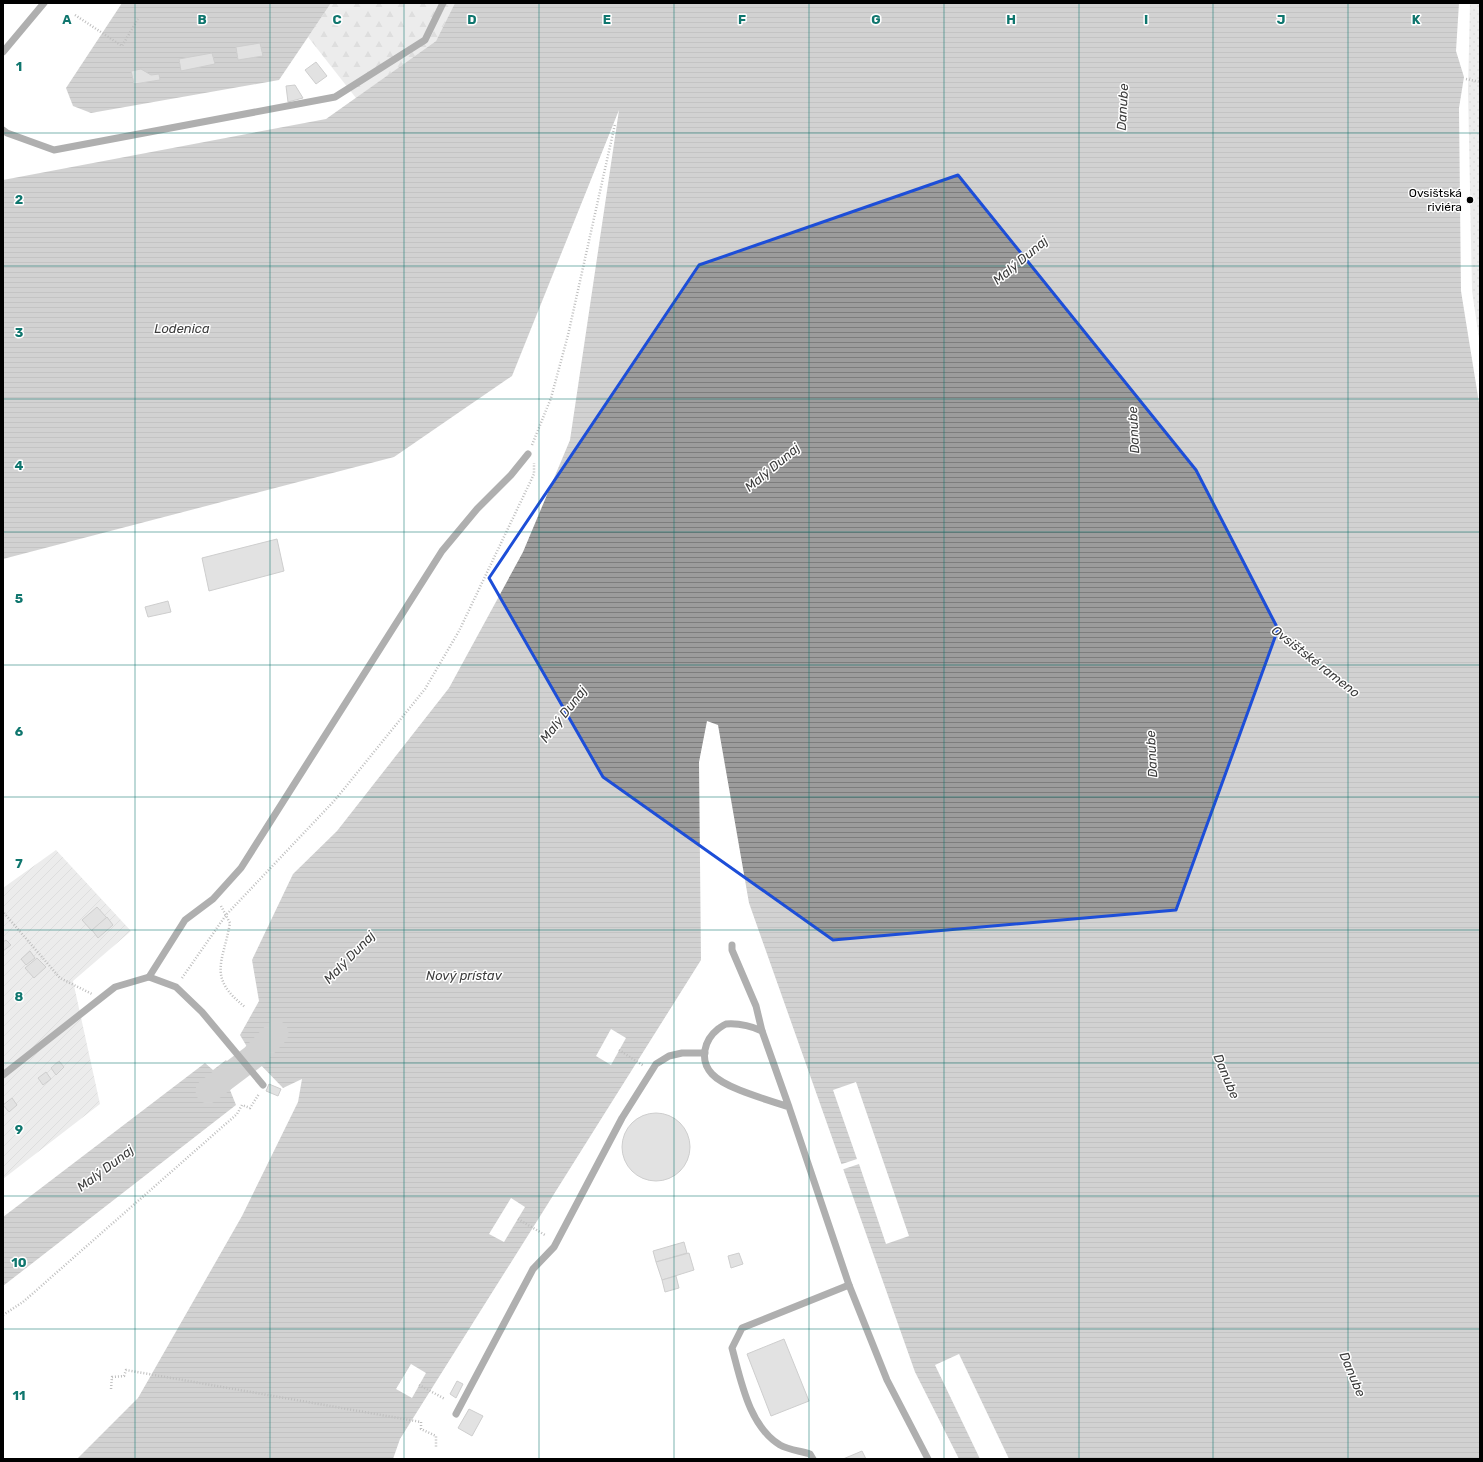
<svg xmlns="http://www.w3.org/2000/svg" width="1483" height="1462" font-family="Rubik,sans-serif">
<defs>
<pattern id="grass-dots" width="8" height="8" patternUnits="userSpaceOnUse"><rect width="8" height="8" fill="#d5d5d5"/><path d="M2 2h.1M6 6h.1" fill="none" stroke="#b5b5b5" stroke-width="1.8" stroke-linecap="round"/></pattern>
<pattern id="forest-firs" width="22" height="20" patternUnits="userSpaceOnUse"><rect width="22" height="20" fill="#d5d5d5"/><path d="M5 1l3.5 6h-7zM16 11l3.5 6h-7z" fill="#b5b5b5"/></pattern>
<pattern id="garden-furrows" width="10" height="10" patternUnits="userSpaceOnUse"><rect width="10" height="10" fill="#d5d5d5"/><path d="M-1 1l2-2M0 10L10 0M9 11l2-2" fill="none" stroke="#b5b5b5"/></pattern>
<pattern id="water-rules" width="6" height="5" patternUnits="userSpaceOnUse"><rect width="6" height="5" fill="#9c9c9c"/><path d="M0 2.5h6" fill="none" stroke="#7d7d7d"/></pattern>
</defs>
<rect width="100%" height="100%" fill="#fff"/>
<path fill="url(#grass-dots)" d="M 1470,3 L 1480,3 L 1480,345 L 1472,291 L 1468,90 Z"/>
<path fill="url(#forest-firs)" d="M 331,3 L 455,3 L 436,41 L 356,98 L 308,37 Z"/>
<path fill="url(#garden-furrows)" d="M 56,850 L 131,931 L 73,981 L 100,1104 L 3,1179 L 3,888 Z"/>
<g fill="url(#water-rules)">
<path d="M 122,3 L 331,3 L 279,80 L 91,113 L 73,106 L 66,88 Z"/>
<path d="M 455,3 L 1459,3 L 1456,51 L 1464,77 L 1459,108 L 1461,291 L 1480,409 L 1480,1459 L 959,1459 L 915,1372 L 749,903 L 718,725 L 707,721 L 699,762 L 701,960 L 400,1439 L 393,1459 L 77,1459 L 138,1398 L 242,1216 L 298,1102 L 302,1079 L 283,1088 L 253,1057 L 240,1035 L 259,1001 L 252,960 L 293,874 L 337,831 L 449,688 L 523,552 L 570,440 L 619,110 L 512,376 L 394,457 L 3,559 L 3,180 L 326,119 L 436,41 Z"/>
<path d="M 226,1060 L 240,1079 L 230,1090 L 236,1105 L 3,1286 L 3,1217 L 205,1063 L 213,1070 Z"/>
</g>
<g fill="#fff">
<path d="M 611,1029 L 626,1038 L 611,1065 L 596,1056 Z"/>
<path d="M 856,1082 L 909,1236 L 886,1244 L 859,1164 L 841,1170 L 839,1165 L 857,1159 L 833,1090 Z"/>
<path d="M 511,1198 L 525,1207 L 504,1242 L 489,1234 Z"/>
<path d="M 959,1354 L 1009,1459 L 980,1459 L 935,1365 Z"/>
<path d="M 411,1364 L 426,1373 L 412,1398 L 396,1389 Z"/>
</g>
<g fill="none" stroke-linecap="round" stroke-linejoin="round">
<path stroke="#9c9c9c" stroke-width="25" d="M 208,1091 L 253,1057 L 276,1033"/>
</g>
<g fill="#bebebe" stroke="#929292">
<path d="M 260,43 L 263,56 L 238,60 L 236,47 Z"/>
<path d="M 212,53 L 215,64 L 181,71 L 179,59 Z"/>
<path d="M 316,62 L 327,76 L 316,84 L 305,70 Z"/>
<path d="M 141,69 L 151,75 L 159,74 L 160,80 L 134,84 L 131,71 Z"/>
<path d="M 295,85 L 303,98 L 288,102 L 286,86 Z"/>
<path d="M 277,539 L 284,571 L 209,591 L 202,558 Z"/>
<path d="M 168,601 L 171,612 L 148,617 L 145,607 Z"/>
<path d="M 97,907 L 107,918 L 92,931 L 82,920 Z"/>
<path d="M 107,917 L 113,925 L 98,938 L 92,930 Z"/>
<path d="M 6,940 L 11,945 L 3,951 L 3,942 Z"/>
<path d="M 30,951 L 35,958 L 26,965 L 21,959 Z"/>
<path d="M 37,958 L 46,967 L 34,978 L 25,968 Z"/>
<path d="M 59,1061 L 64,1067 L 56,1075 L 51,1068 Z"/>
<path d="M 46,1072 L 51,1079 L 43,1085 L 38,1078 Z"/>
<path d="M 269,1084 L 281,1089 L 278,1096 L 266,1091 Z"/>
<path d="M 12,1098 L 17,1105 L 9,1112 L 3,1105 Z"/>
<circle cx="656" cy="1147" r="34"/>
<path d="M 684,1242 L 687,1253 L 656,1262 L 653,1251 Z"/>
<path d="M 689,1253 L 694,1270 L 662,1280 L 656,1262 Z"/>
<path d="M 739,1253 L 743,1264 L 731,1268 L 728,1256 Z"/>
<path d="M 676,1276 L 679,1288 L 665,1292 L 662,1280 Z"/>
<path d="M 784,1339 L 809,1401 L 771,1416 L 747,1354 Z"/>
<path d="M 457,1381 L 463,1384 L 456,1398 L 450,1394 Z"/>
<path d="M 469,1409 L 483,1416 L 472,1436 L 458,1428 Z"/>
<path d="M 862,1451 L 866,1459 L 843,1459 Z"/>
</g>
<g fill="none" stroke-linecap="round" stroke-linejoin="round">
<g stroke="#707070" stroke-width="2.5" stroke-dasharray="1 2" stroke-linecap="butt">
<path d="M 75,15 L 122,46 L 138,19"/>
<path d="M 1466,79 L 1480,82"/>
<path d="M 532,445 L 551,398 L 568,335 L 615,124"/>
<path d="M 221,906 L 230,923 C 223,963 207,977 245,1007"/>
<path d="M 4,913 L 60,978 L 92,994"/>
<path d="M 182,978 L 226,915 L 335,800 L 425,689 L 459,631 L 534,474 L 534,463"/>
<path d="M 619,1050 L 644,1066"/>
<path d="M 518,1219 L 545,1235"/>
<path d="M 3,1315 L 23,1302 L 237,1114 L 242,1105 L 250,1108 L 259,1094"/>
<path d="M 419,1385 L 445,1399"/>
<path d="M 111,1389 L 112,1377 L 124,1376 L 126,1370 L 421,1422 L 421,1429 L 436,1436 L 436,1447"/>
</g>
<g stroke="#4e4e4e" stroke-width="7">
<path d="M 3,52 L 44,3"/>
<path d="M 3,130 L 7,133 L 54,150 L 335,97 L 425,40 L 443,3"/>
<path d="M 732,945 L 732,950 L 756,1006 L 762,1031"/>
<path d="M 149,977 L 176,987 L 202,1012 L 263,1085"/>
<path d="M 3,1075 L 115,987 L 149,977 L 185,920 L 213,899 L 241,868 L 442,551 L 477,509 L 511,475 L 528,454"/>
<path d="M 789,1107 L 762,1031 C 751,1026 739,1023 726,1024 C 723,1025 721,1027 718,1029 C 704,1040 699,1060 712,1074 C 726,1089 769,1100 789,1107 L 849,1285"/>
<path d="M 456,1414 L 533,1269 L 554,1247 L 622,1118 L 656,1064 L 669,1056 L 682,1053 L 705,1053"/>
<path d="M 813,1459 L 810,1454 C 801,1451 789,1450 780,1445 C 749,1426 741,1381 732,1348 L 742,1328 L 849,1285 L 887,1380 L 928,1459"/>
</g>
</g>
<path d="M0 0H1483V1462H0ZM 958,175 L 1196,470 L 1278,629 L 1176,910 L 833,940 L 603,777 L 489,578 L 699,265 Z" fill="#fff" fill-opacity=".55" fill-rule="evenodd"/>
<path fill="none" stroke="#1d4ed8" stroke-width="3" stroke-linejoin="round" d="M 958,175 L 1196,470 L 1278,629 L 1176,910 L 833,940 L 603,777 L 489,578 L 699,265 Z"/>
<path fill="none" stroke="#0f766e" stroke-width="1" stroke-opacity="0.55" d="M 135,3 L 135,1459M 270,3 L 270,1459M 404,3 L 404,1459M 539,3 L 539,1459M 674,3 L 674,1459M 809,3 L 809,1459M 944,3 L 944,1459M 1079,3 L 1079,1459M 1213,3 L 1213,1459M 1348,3 L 1348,1459M 3,133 L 1480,133M 3,266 L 1480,266M 3,399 L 1480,399M 3,532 L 1480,532M 3,665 L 1480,665M 3,797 L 1480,797M 3,930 L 1480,930M 3,1063 L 1480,1063M 3,1196 L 1480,1196M 3,1329 L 1480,1329"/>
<circle fill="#000" stroke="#fff" stroke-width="1.5" cx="1470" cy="200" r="4"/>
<g text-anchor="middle" stroke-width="3" stroke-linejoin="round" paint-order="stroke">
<g font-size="12" fill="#000" stroke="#fff" text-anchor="end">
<text x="1462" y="197">Ovsištská<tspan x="1462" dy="14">riviéra</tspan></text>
</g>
<g font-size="13" font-style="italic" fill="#3d3d3d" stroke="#fff">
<text transform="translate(1122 107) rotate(-87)" y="5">Danube</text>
<text transform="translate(1020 260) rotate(-40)" y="5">Malý Dunaj</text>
<text x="182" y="333">Lodenica</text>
<text transform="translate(1133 430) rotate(-93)" y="5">Danube</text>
<text transform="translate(772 467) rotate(-40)" y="5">Malý Dunaj</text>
<text transform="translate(1316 661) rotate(38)" y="5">Ovsištské rameno</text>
<text transform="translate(563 714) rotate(-52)" y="5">Malý Dunaj</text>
<text transform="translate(1151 754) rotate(-93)" y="5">Danube</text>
<text transform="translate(349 957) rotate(-46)" y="5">Malý Dunaj</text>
<text x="464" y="980">Nový prístav</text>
<text transform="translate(1227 1076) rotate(67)" y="5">Danube</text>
<text transform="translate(105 1168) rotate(-37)" y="5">Malý Dunaj</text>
<text transform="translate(1353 1374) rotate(67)" y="5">Danube</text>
</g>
</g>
<g font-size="13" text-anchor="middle" font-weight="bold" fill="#0f766e" stroke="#fff" stroke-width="3" stroke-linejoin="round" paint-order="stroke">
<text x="67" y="24">A</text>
<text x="202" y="24">B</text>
<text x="337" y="24">C</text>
<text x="472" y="24">D</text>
<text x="607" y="24">E</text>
<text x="742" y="24">F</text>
<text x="876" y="24">G</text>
<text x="1011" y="24">H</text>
<text x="1146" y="24">I</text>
<text x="1281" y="24">J</text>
<text x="1416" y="24">K</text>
<text x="19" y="71">1</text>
<text x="19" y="204">2</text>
<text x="19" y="337">3</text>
<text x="19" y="470">4</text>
<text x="19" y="603">5</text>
<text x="19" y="736">6</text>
<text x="19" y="868">7</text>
<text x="19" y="1001">8</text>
<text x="19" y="1134">9</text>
<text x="19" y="1267">10</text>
<text x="19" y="1400">11</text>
</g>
<rect width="1483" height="1462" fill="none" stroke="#000000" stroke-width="8"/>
</svg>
